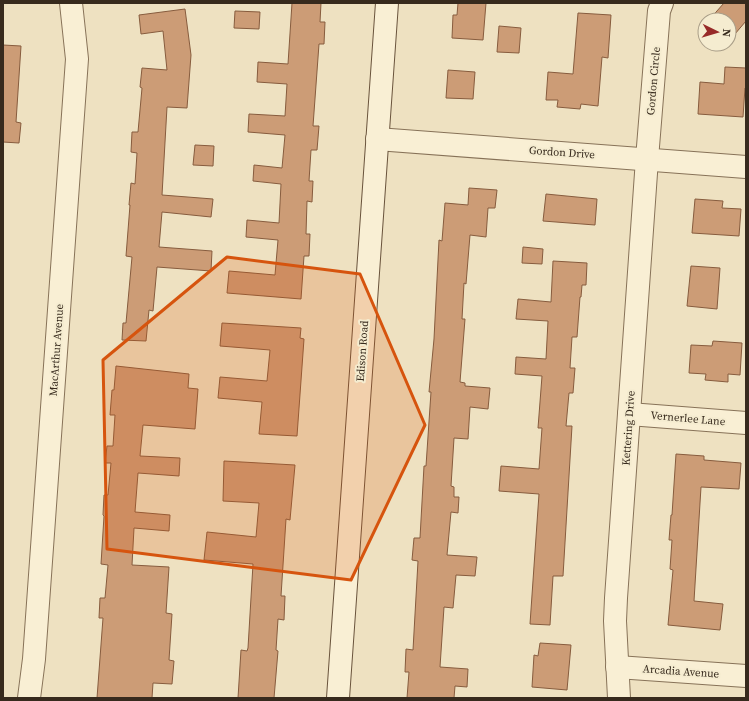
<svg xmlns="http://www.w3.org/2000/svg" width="749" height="701" font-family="'Source Serif 4',serif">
<rect width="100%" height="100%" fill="#eee1c1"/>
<g fill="#cc9c76" stroke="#875c3e">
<path d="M 292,3 L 321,3 L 320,22 L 325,22 L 324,44 L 319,44 L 313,126 L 319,126 L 317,150 L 311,150 L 309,181 L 313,181 L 312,202 L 307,201 L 306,234 L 310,234 L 309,256 L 304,256 L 301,299 L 227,293 L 229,271 L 275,275 L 278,240 L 246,237 L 247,220 L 279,223 L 281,184 L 253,181 L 254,165 L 282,168 L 285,135 L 248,132 L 249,114 L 285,116 L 287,84 L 257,82 L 258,62 L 288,64 Z"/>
<path d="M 458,3 L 486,3 L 483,40 L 452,38 L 453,15 L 457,15 Z"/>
<path d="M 724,3 L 746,3 L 746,21 L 729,41 L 729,20 L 709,20 Z"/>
<path d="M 185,9 L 191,55 L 187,108 L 167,107 L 162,195 L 213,199 L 211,217 L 162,212 L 159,247 L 212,251 L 211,271 L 157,267 L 153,311 L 149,310 L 146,341 L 122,340 L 123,323 L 126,323 L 132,257 L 126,256 L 130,205 L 129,205 L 131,183 L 135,184 L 137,153 L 131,152 L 132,132 L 138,132 L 142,88 L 140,87 L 142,68 L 167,70 L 163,31 L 141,34 L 139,15 Z"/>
<path d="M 235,11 L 260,12 L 259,29 L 234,28 Z"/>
<path d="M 578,13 L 611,15 L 608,58 L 602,57 L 598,106 L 581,104 L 580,109 L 557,107 L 558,100 L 546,100 L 548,72 L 573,74 Z"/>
<path d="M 499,26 L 521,28 L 519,53 L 497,52 Z"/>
<path d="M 3,45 L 21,46 L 16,122 L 21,123 L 19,143 L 3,142 Z"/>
<path d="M 725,67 L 746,68 L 746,88 L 745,88 L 743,117 L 698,114 L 700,82 L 724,84 Z"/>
<path d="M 448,70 L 475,72 L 473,99 L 446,98 Z"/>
<path d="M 195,145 L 214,146 L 213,166 L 193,165 Z"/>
<path d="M 469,188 L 497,190 L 495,208 L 488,208 L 486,237 L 470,235 L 466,284 L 464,283 L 462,319 L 465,319 L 460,382 L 465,383 L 465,386 L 490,388 L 488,409 L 470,407 L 468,439 L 454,438 L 451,486 L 454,487 L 454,497 L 459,497 L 458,513 L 451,512 L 447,555 L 477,557 L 475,576 L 456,575 L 453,608 L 444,607 L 440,667 L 468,669 L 467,687 L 455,686 L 454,698 L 407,698 L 409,672 L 405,672 L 406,649 L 413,650 L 418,561 L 412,560 L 414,538 L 420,538 L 424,466 L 426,466 L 431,392 L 429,392 L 434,339 L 439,240 L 442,241 L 445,203 L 468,205 Z"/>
<path d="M 546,194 L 597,199 L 595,225 L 543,221 Z"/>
<path d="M 695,199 L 723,201 L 722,208 L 741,209 L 739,236 L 692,233 Z"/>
<path d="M 523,247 L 543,249 L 542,264 L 522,263 Z"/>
<path d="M 553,261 L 587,263 L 586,285 L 582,285 L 581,297 L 580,297 L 577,337 L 572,337 L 570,368 L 575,368 L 573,393 L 569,393 L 566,426 L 572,426 L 563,576 L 553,576 L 550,625 L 530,624 L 539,494 L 499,491 L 501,466 L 539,469 L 542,428 L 538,428 L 542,376 L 515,374 L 516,357 L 546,359 L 548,321 L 516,319 L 518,299 L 551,302 Z"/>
<path d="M 691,266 L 720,268 L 717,309 L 687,306 Z"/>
<path d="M 222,323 L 301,328 L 300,338 L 304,339 L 297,436 L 259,434 L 262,402 L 218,398 L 220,377 L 267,381 L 270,350 L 220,346 Z"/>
<path d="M 713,341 L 742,343 L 740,375 L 728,374 L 728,382 L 705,380 L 706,374 L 689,373 L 691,345 L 712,346 Z"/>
<path d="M 116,366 L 189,374 L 188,388 L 198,389 L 195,429 L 143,425 L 140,456 L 180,458 L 179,476 L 138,473 L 135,512 L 170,515 L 169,531 L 134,528 L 132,565 L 169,567 L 166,613 L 172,614 L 169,660 L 174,661 L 172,684 L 153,683 L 152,698 L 97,698 L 103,618 L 99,618 L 100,598 L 105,598 L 108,565 L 101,564 L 104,516 L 103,515 L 104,495 L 108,495 L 111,463 L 105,463 L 107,446 L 113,446 L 115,415 L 110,415 L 112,390 L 114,390 Z"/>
<path d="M 676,454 L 704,456 L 704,460 L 741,463 L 739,489 L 701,487 L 694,601 L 723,604 L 720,630 L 668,625 L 673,570 L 670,569 L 672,540 L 669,540 L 671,515 L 672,515 Z"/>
<path d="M 224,461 L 295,465 L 290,520 L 286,519 L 281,596 L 285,596 L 284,620 L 278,619 L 276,650 L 278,651 L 274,698 L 238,698 L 241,650 L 247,651 L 248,648 L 253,564 L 204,560 L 207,532 L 256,537 L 259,503 L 223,501 Z"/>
<path d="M 540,643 L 571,645 L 567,690 L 532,687 L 534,655 L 538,656 Z"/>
</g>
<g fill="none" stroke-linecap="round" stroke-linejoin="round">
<defs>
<g id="minor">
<path d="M 377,139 L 746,167"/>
<path d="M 629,414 L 746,423"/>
<path d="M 617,667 L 746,676"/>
<path d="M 29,698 L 34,659 L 77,59 L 71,3"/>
<path d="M 619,698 L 615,621 L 616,598 L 647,159 L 659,11 L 662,3"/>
</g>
<path id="secondary" d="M 338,698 L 387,3"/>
</defs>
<use href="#minor" stroke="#877258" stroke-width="24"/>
<use href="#secondary" stroke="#69533c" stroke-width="24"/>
<use href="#minor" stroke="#f9efd4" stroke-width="22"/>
<use href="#secondary" stroke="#f9efd4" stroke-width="22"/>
</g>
<path fill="#d6540e" fill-opacity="0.2" stroke="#d6540e" stroke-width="3" stroke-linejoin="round" d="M 227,257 L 360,274 L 425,425 L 351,580 L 107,549 L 103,360 Z"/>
<g text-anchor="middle" stroke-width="4" stroke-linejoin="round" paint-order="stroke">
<g font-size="11" fill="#372a1d" stroke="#f5ecd0">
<text transform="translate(653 81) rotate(-85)" y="4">Gordon Circle</text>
<text transform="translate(562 152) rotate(4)" y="4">Gordon Drive</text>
<text transform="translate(56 350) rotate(-86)" y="4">MacArthur Avenue</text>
<text transform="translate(362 351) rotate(-86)" y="4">Edison Road</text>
<text transform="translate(688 418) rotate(5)" y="4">Vernerlee Lane</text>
<text transform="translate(628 428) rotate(-86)" y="4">Kettering Drive</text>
<text transform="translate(681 671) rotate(4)" y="4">Arcadia Avenue</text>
</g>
</g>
<rect width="749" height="701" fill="none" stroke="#372a1d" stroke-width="8"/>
<g transform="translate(717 32) rotate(95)"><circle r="19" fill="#f5ecd0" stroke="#a99e88"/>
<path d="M0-3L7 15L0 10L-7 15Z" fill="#972a28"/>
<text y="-6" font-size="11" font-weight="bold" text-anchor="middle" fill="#372a1d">N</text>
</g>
</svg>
